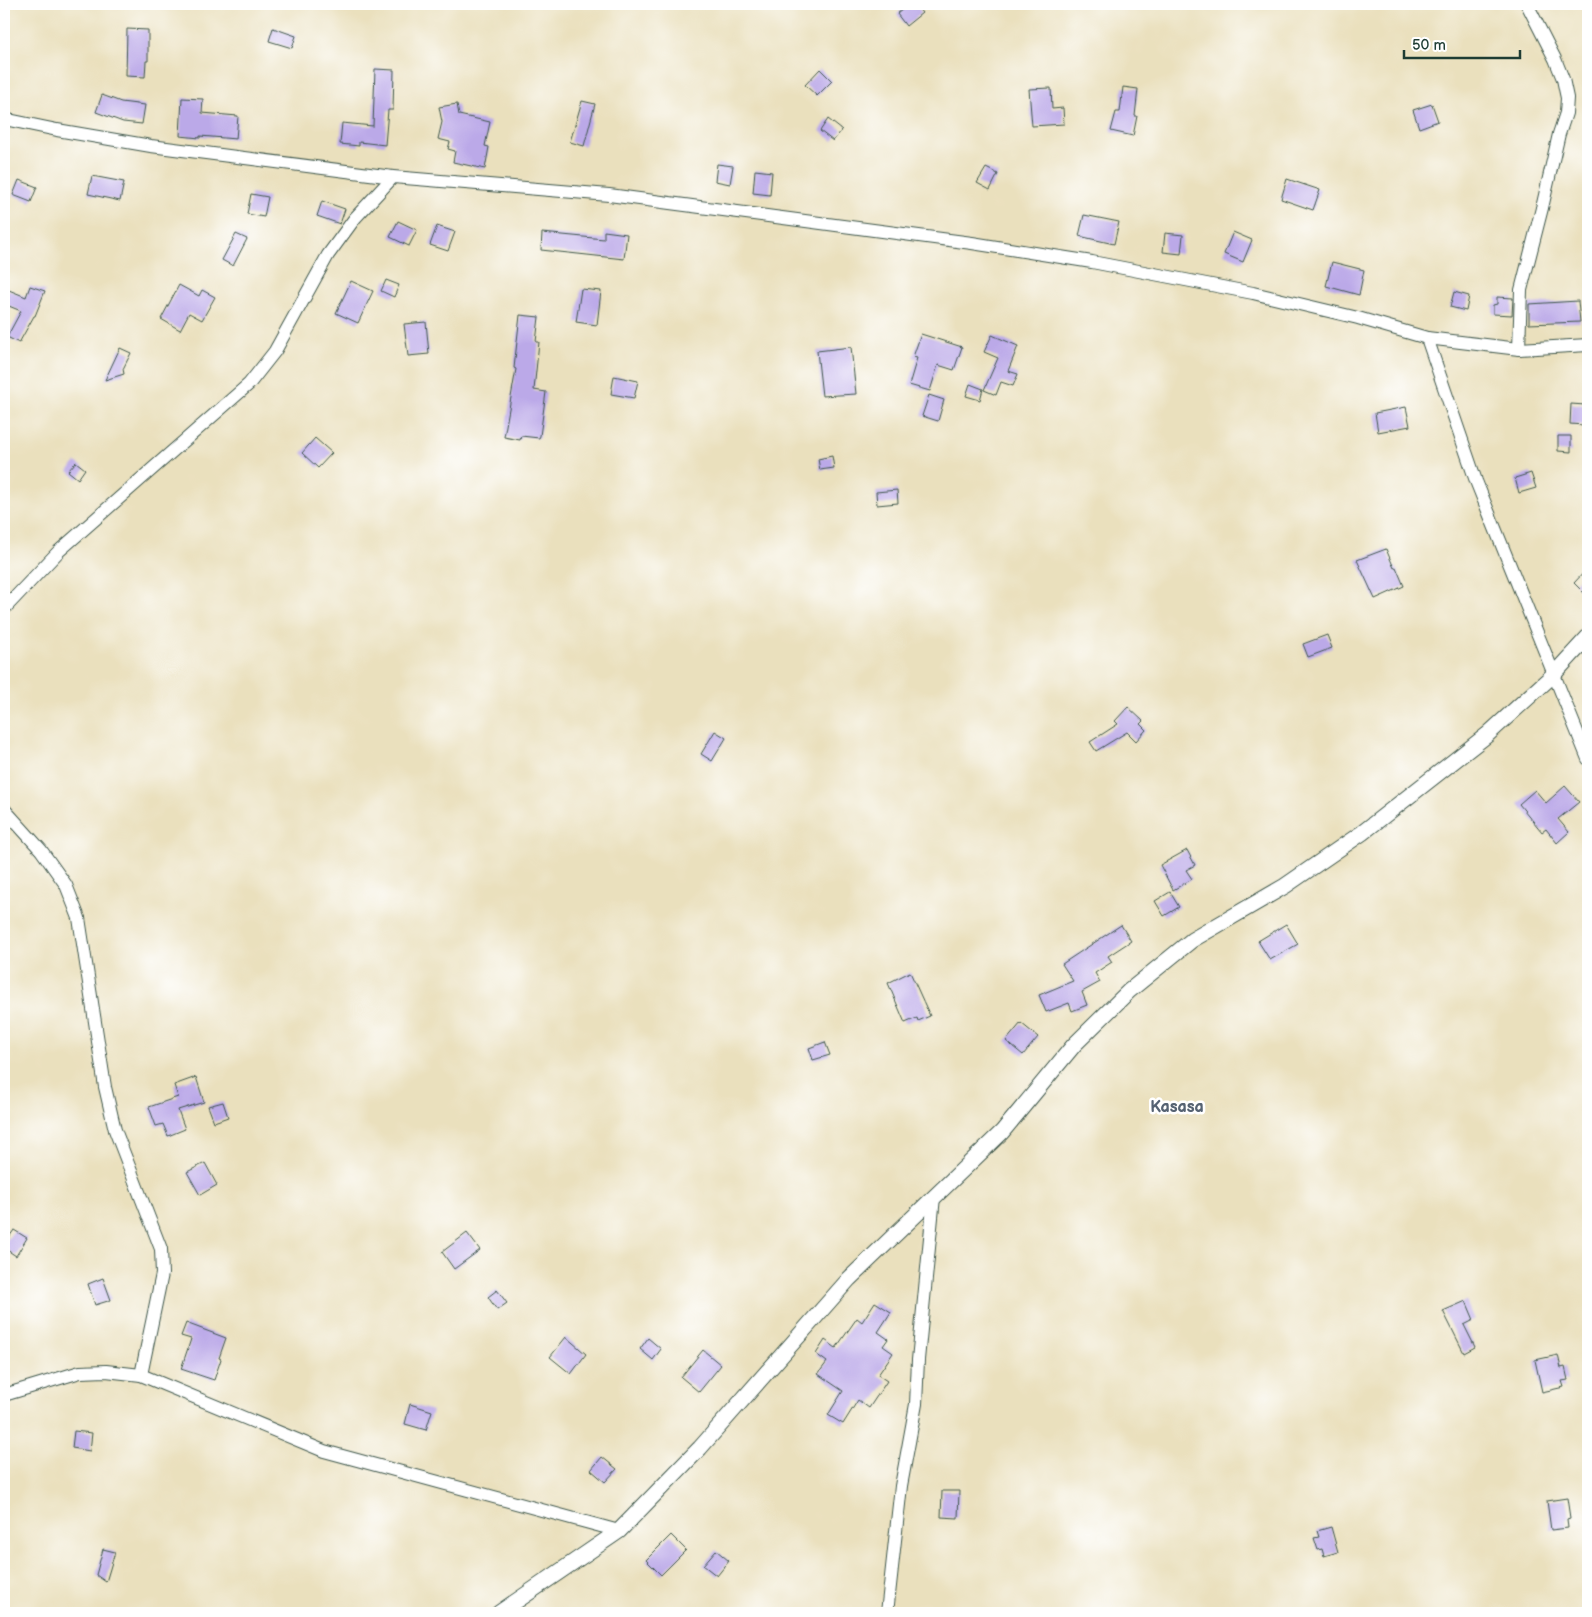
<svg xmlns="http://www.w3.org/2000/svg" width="1592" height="1617" font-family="'Balsamiq Sans',sans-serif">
<rect width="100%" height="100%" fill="#fff"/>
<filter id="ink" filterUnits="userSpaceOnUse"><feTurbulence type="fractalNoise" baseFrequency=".02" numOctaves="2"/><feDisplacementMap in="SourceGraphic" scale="10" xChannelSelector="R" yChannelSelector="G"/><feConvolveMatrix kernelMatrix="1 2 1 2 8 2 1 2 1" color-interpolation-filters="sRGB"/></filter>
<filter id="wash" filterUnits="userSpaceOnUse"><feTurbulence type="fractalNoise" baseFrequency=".0096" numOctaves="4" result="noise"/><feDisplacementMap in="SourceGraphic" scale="20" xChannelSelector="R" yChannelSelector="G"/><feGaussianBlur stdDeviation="1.12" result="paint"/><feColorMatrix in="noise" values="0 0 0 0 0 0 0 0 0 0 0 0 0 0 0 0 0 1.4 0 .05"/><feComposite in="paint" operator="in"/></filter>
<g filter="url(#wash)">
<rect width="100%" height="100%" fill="#eae0bd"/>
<g id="blocks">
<g fill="#bba9e8">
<path d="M 909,4 L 915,4 L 922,13 L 906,26 L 897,14 Z"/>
<path d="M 273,28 L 296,36 L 292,48 L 269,41 Z"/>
<path d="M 127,29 L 148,30 L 148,61 L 146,61 L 145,77 L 126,76 Z"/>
<path d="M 375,69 L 394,70 L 393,110 L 388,110 L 385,145 L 359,142 L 359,146 L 340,144 L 342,123 L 373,126 Z"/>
<path d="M 820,69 L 832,81 L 817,96 L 805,85 Z"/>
<path d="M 1123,87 L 1138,89 L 1135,116 L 1137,116 L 1133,136 L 1111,131 L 1116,112 L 1120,112 Z"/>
<path d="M 1051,88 L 1052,109 L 1063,108 L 1064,124 L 1032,126 L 1029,89 Z"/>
<path d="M 102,95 L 121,102 L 145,105 L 142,124 L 123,122 L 96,112 Z"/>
<path d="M 182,98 L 203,99 L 202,113 L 238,116 L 236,139 L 200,136 L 200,138 L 180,136 Z"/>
<path d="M 582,101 L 595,104 L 584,146 L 570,142 Z"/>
<path d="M 457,104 L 459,115 L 490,122 L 485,146 L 489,147 L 485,169 L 453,162 L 455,151 L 448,149 L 450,142 L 438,139 L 442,122 L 439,107 Z"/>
<path d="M 1432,104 L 1438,121 L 1419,128 L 1413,110 Z"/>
<path d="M 828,119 L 842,130 L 833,141 L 820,131 Z"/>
<path d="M 717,164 L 733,166 L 730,184 L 715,181 Z"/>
<path d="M 986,168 L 998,174 L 990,190 L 977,183 Z"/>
<path d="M 755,170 L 772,172 L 770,195 L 753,193 Z"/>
<path d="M 92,176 L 124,182 L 120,201 L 88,194 Z"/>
<path d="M 1287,179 L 1320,190 L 1313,210 L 1281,199 Z"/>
<path d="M 19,180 L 37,187 L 31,202 L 13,195 Z"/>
<path d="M 251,194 L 268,197 L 264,217 L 247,214 Z"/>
<path d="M 322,201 L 345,209 L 340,224 L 317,216 Z"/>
<path d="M 1084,215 L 1119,222 L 1114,244 L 1079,236 Z"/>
<path d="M 398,221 L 417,230 L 409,246 L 390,237 Z"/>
<path d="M 437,226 L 455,232 L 448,251 L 430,245 Z"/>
<path d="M 604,231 L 627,234 L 624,259 L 541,250 L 542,233 L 604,239 Z"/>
<path d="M 1233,232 L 1252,240 L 1243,262 L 1224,254 Z"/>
<path d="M 1165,233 L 1183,235 L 1181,254 L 1163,252 Z"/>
<path d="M 236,234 L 247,239 L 233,266 L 222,260 Z"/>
<path d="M 1332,262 L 1364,270 L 1359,295 L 1326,286 Z"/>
<path d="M 386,280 L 399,285 L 394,297 L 381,291 Z"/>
<path d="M 351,281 L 373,291 L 358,323 L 336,313 Z"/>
<path d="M 179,285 L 199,296 L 202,290 L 215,297 L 202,320 L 189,313 L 180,330 L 161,319 Z"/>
<path d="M 30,286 L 45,291 L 35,316 L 34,316 L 19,343 L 7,337 L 21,311 L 4,304 L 4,288 L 26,297 Z"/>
<path d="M 581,289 L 601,291 L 597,325 L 576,322 Z"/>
<path d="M 1454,292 L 1469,296 L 1466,311 L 1450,307 Z"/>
<path d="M 1497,297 L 1513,298 L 1512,315 L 1493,314 L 1493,305 L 1497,304 Z"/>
<path d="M 1578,301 L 1580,322 L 1529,324 L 1529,304 Z"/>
<path d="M 520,315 L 539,317 L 536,342 L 539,342 L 534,390 L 546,392 L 540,436 L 539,438 L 521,436 L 520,440 L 504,437 L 516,369 L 514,368 Z"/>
<path d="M 426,322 L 429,354 L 408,356 L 404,324 Z"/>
<path d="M 921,334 L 962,347 L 954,370 L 938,365 L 930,391 L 909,385 L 917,358 L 913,357 Z"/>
<path d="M 992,335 L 1018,346 L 1008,371 L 1018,374 L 1013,386 L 1001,382 L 996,395 L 984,390 L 998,358 L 984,352 Z"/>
<path d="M 851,347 L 856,394 L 822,396 L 817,351 Z"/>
<path d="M 120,348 L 131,353 L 123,369 L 124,374 L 105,380 Z"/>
<path d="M 614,376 L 638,381 L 634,398 L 611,394 Z"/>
<path d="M 970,384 L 983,389 L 980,400 L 966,396 Z"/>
<path d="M 929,395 L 944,400 L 938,421 L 922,416 Z"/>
<path d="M 1571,404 L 1585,405 L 1584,425 L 1570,424 Z"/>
<path d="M 1406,407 L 1410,426 L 1378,432 L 1375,413 Z"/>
<path d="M 1558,436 L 1571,436 L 1571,452 L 1558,451 Z"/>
<path d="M 315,438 L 332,453 L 318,468 L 302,453 Z"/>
<path d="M 832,456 L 834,468 L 820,470 L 818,459 Z"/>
<path d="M 76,462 L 85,469 L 78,479 L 68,471 Z"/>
<path d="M 1531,473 L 1536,488 L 1519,493 L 1515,478 Z"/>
<path d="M 897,490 L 898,503 L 877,505 L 876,492 Z"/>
<path d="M 1386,549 L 1394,568 L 1396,567 L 1404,586 L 1375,599 L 1357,560 Z"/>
<path d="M 1588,568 L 1588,597 L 1574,583 Z"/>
<path d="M 1327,635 L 1332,648 L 1308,657 L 1303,644 Z"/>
<path d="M 1128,707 L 1143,721 L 1140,724 L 1146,730 L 1136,741 L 1127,732 L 1096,751 L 1090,742 L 1118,724 L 1115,721 Z"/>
<path d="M 715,731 L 726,738 L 712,761 L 701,754 Z"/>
<path d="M 1565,786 L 1579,802 L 1558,819 L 1569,832 L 1557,843 L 1546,829 L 1542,832 L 1519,804 L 1535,790 L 1546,803 Z"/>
<path d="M 1187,850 L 1195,865 L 1186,870 L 1192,879 L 1173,890 L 1160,865 Z"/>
<path d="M 1170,892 L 1179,907 L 1164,916 L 1155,901 Z"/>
<path d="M 1286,924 L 1298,944 L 1270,960 L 1258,941 Z"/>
<path d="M 1121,925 L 1131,941 L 1108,956 L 1112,962 L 1095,973 L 1100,982 L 1082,992 L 1087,1005 L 1072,1011 L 1069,1003 L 1046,1012 L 1039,995 L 1073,981 L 1062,964 Z"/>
<path d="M 910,972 L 930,1016 L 918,1021 L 917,1018 L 905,1023 L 888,983 Z"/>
<path d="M 1021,1023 L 1038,1037 L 1023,1055 L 1006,1041 Z"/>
<path d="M 825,1042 L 830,1055 L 813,1060 L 809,1048 Z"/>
<path d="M 196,1077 L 204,1102 L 178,1110 L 185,1129 L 168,1136 L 163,1124 L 156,1126 L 149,1107 L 178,1097 L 174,1085 Z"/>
<path d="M 223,1102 L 228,1117 L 214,1122 L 208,1106 Z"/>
<path d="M 205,1163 L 217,1185 L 200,1195 L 187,1172 Z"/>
<path d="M 14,1230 L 27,1238 L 16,1256 L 4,1248 L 4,1244 Z"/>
<path d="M 467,1233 L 480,1250 L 454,1269 L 442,1252 Z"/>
<path d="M 103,1278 L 111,1300 L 95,1305 L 88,1284 Z"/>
<path d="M 497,1290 L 507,1303 L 497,1310 L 488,1297 Z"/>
<path d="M 1466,1301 L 1474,1320 L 1464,1325 L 1475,1347 L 1464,1353 L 1443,1311 Z"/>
<path d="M 875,1302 L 891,1312 L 878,1332 L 888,1339 L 883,1346 L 893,1353 L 878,1375 L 887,1381 L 869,1408 L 858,1400 L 843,1424 L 828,1415 L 843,1391 L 818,1374 L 827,1362 L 816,1354 L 825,1340 L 836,1348 L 857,1318 L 862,1322 Z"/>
<path d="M 186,1323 L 226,1338 L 219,1358 L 221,1359 L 214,1380 L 181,1369 L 191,1339 L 181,1336 Z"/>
<path d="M 566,1337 L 586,1354 L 571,1374 L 550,1357 Z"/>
<path d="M 648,1338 L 661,1349 L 653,1360 L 640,1349 Z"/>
<path d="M 703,1350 L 721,1365 L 699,1392 L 681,1377 Z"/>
<path d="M 1558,1355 L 1561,1368 L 1565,1367 L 1568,1380 L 1562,1381 L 1564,1387 L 1542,1392 L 1535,1360 Z"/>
<path d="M 410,1404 L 432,1411 L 426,1430 L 405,1424 Z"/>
<path d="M 74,1431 L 92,1433 L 90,1451 L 72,1448 Z"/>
<path d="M 602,1457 L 617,1469 L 605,1482 L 591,1470 Z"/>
<path d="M 942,1491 L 959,1491 L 958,1518 L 941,1517 Z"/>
<path d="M 1567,1498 L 1570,1518 L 1567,1519 L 1568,1528 L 1551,1530 L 1547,1501 Z"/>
<path d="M 1331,1527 L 1338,1552 L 1324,1556 L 1322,1549 L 1318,1550 L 1314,1538 L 1319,1537 L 1317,1531 Z"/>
<path d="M 671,1535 L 686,1550 L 661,1575 L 646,1560 Z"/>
<path d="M 103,1549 L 115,1552 L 106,1582 L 96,1575 Z"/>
<path d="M 716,1550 L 729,1561 L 717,1576 L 703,1565 Z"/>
</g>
</g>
</g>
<g filter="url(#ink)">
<use href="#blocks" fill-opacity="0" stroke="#3d5549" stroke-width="1"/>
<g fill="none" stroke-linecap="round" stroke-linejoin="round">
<defs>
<g id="minor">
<path d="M 4,119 L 57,130 L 151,146 L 393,177 L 609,195 L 972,243 L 1092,262 L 1253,293 L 1358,318 L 1427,338 L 1519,349 L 1588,345"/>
<path d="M 1427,338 L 1476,481 L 1588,759"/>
<path d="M 1519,349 L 1521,290 L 1542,208 L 1559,134 L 1566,113 L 1567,98 L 1563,79 L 1555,59 L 1527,4"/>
<path d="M 4,609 L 59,551 L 249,384 L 275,351 L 328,255 L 355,218 L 393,177"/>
<path d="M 4,809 L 41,850 L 66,885 L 79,918 L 105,1087 L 115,1130 L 161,1249 L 162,1274 L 141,1375"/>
<path d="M 4,1395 L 80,1372 L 106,1371 L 141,1375 L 324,1451 L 619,1531"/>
<path d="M 887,1613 L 901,1486 L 916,1404 L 918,1360 L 934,1197"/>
</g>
<path id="tertiary" d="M 499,1613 L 619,1531 L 700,1448 L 849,1279 L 1002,1132 L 1074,1045 L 1129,991 L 1192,940 L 1285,886 L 1362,833 L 1487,735 L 1553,675 L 1588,637"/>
</defs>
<use href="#minor" stroke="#3d5549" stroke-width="14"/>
<use href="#tertiary" stroke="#3d5549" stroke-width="17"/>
<use href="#minor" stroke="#fff" stroke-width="12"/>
<use href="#tertiary" stroke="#fff" stroke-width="15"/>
</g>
</g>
<g text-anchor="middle" stroke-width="5" stroke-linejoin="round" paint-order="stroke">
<g font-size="16" font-weight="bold" fill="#566373" stroke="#fff">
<text x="1177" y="1112">Kasasa</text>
</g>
</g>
<rect width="1592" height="1617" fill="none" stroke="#fff" stroke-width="20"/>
<path d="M1404 50v8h116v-8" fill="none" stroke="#1f3d34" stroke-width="2.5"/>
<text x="1412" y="50" font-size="15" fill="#1f3d34" stroke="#ffffff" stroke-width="4" paint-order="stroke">50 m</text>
</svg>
